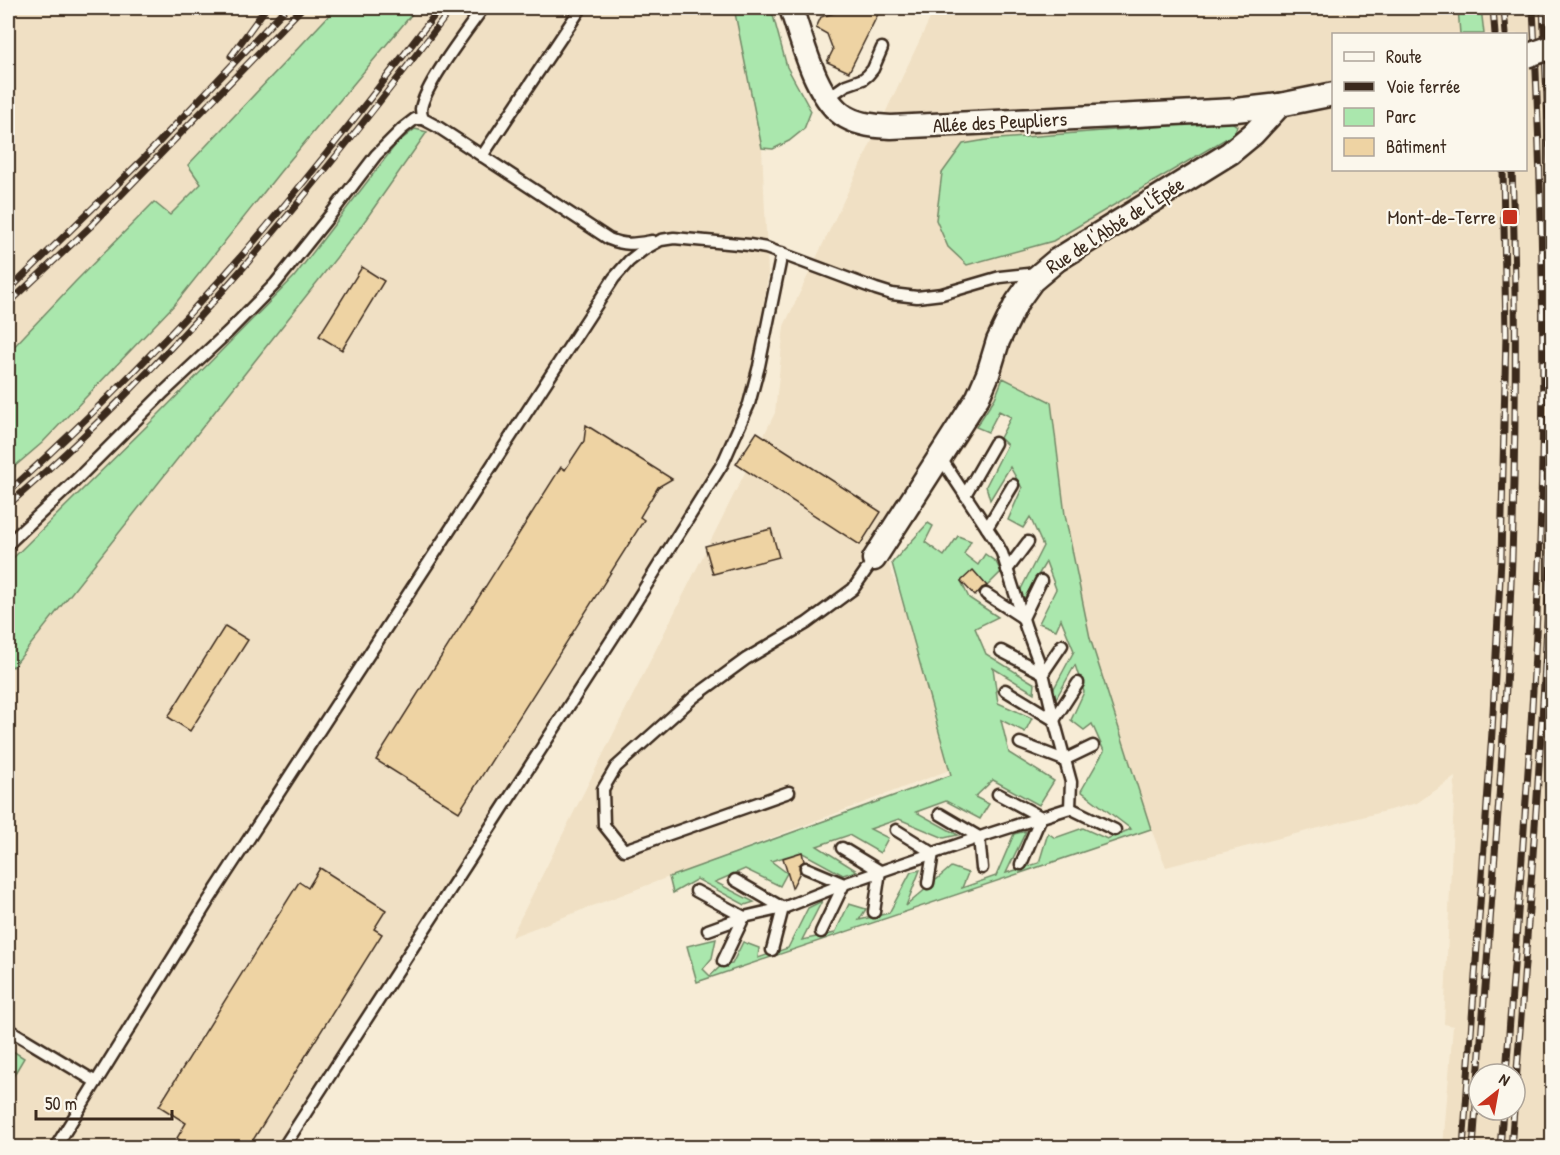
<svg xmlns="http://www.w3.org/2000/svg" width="1560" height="1155" font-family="'Patrick Hand',sans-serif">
<rect width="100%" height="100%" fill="#f7ecd6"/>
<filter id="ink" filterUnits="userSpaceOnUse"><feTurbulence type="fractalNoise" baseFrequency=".0167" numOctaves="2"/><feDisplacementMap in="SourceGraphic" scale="12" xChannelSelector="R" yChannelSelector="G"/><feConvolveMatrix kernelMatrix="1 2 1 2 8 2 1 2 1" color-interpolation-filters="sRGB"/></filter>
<g filter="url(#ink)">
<g fill="#f0e0c4" fill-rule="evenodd">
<path d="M 8,8 L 336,8 L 189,164 L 201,183 L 170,215 L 154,203 L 75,282 L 8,353 Z"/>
<path d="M 417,8 L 734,8 L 762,148 L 768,274 L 764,315 L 749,390 L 735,425 L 718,462 L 278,1147 L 8,1147 L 8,1085 L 24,1058 L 8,1048 L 8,663 L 13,667 L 359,229 L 427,132 L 397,143 L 294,277 L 156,417 L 8,563 L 8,472 L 42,443 L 175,304 L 280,172 Z"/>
<path d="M 935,8 L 1552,8 L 1552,1147 L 1443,1147 L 1453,1026 L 1444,1024 L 1455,777 L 1417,803 L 1166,867 L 1151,829 L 1090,638 L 1003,378 L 995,398 L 888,562 L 929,681 L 952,769 L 511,937 L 775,413 L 784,326 ZM 1334,34 L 1526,34 L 1526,170 L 1334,170 ZM 1479,1074 L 1515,1074 L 1515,1110 L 1479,1110 Z"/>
</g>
<g fill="#aae7ad" stroke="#728866" stroke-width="1.5">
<path d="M 336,8 L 417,8 L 280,172 L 175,304 L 42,443 L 8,472 L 8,353 L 75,282 L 154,202 L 170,215 L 201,184 L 188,165 Z"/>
<path d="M 734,8 L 771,8 L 787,67 L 811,111 L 804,129 L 789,141 L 773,149 L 762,148 Z"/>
<path d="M 1458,8 L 1481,8 L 1484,34 L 1460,34 Z"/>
<path d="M 1230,121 L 1237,126 L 1234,134 L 1053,241 L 967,265 L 948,247 L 936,220 L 942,173 L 963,144 L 986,140 Z"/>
<path d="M 415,129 L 427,132 L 359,229 L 13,667 L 8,663 L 8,563 L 156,417 L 294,277 L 397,143 Z"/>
<path d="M 1003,378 L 1051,402 L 1065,515 L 1090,638 L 1151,829 L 697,982 L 687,946 L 716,939 L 712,958 L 703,969 L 710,976 L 722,965 L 732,964 L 743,942 L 759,948 L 758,958 L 788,948 L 808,908 L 822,901 L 802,940 L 835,933 L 849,904 L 866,909 L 859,920 L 889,913 L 911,872 L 920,870 L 906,906 L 951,867 L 968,873 L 962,888 L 996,876 L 1014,834 L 1026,831 L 1006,873 L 1039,863 L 1048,833 L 1055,838 L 1083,828 L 1107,839 L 1131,829 L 1081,791 L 1104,751 L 1092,724 L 1084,730 L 1071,720 L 1084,692 L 1075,665 L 1054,702 L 1052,692 L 1074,651 L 1061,619 L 1056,630 L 1039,623 L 1056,589 L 1046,562 L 1022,602 L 1020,591 L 1043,546 L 1030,517 L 1023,528 L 1008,520 L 1022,488 L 1010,467 L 990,500 L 986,486 L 1007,445 L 1000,438 L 1011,417 L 999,411 L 988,432 L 976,427 L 995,398 Z"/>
<path d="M 928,523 L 933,526 L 925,542 L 944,556 L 958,536 L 971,541 L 964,554 L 978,565 L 985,554 L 996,562 L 1001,572 L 987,586 L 961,581 L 969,598 L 998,617 L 975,628 L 986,654 L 1035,684 L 1034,693 L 993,668 L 998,703 L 1032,718 L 1025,732 L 1001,720 L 1009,753 L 1054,781 L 1039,805 L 993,780 L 975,797 L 989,804 L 980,819 L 946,801 L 916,812 L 958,835 L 944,838 L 899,819 L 870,829 L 888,838 L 880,853 L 849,835 L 817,846 L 857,871 L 843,875 L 801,852 L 771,861 L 787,873 L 780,886 L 745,869 L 715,882 L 754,902 L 745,905 L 697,879 L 673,893 L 669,877 L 951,775 L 892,563 Z"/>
<path d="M 8,1048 L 24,1058 L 8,1085 Z"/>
</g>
<g fill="#eed3a3" stroke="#3b2a1e" stroke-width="1.5">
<path d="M 840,8 L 881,8 L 849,72 L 827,62 L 833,50 L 827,34 L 816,28 L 821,17 L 837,12 Z"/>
<path d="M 362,267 L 384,281 L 342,350 L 319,336 Z"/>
<path d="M 586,425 L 672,479 L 658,487 L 640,517 L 644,520 L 459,812 L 376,760 L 561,467 L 565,470 L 584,441 Z"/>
<path d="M 757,432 L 881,512 L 860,545 L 736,464 Z"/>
<path d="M 771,529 L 779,557 L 713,574 L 705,546 Z"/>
<path d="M 973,570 L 987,586 L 982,588 L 975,596 L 961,581 Z"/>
<path d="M 225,626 L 248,640 L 190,731 L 168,717 Z"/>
<path d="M 802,852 L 804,861 L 799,865 L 800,872 L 792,888 L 783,858 Z"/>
<path d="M 320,868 L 386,910 L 374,929 L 382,934 L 248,1148 L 226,1148 L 215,1141 L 211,1148 L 192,1148 L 177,1138 L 186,1123 L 159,1106 L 299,882 L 308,888 Z"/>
</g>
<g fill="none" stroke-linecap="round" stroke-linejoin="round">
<defs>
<g id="service">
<path d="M 483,8 C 468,29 424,86 421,109 C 421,111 422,117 423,119 L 438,127 L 609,239 C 626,246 634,244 652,241"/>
<path d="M 826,99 L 846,85 L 863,79 L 868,75 L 873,69 L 882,48"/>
<path d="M 482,156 L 581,8"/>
<path d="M 965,495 L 995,443"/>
<path d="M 987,528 L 1013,485"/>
<path d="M 8,544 L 75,481 L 164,392 L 228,332 L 275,284 L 331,214 L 376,155 L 402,129 L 415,119 L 423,119"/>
<path d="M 1007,570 L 1028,542"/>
<path d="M 986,594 L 1023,618 L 1041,581"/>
<path d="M 1001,651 L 1043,673 L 1062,645"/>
<path d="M 1005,690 L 1054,720 L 1078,683"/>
<path d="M 1020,743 L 1064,760 L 1093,746"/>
<path d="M 789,792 L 624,850 L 604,825 L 603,789 L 616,767 L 694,697 L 746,659 L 807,623 L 853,589 L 874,559"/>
<path d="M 998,794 L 1041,817 L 1021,864"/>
<path d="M 1070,808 L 1115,830"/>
<path d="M 940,814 L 979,837 L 982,868"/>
<path d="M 896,830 L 933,853 L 928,883"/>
<path d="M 842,848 L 880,871 L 874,912"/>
<path d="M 806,868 L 844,884 L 821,932"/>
<path d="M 735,880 L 783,908 L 772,950"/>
<path d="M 696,891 L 744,917 L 723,961"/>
<path d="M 708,930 L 744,917 L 783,908 L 844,884 L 989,834 L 1070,808 L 1071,782 L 1054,720 L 1043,673 L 1026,628 L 1002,553 L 995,540 L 940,457"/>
<path d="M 8,1029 L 96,1082 L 207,903 L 614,278 L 629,261 L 643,250 L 661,240 L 674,238 L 749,245 L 766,248 L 876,289 L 892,294 L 917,297 L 942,294 L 1000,277 L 1037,273"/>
<path d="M 55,1148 L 96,1082"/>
<path d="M 283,1148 L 627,616 L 723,463 L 749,404 L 759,366 L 782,253"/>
</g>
<g id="minor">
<path d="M 791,8 C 802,39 816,100 846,117 C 860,125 875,126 891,127 L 1236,110 L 1280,105 L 1334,94"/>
<path d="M 874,559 L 978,397 L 988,374 L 998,341 L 1017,302 L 1032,281 L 1057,260 L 1230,153 L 1253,134 L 1280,105"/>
</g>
</defs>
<use href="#service" stroke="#3b2a1e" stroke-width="15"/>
<use href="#minor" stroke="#3b2a1e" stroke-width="27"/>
<use href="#service" stroke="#fbf7ec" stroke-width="10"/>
<use href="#minor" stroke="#fbf7ec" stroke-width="22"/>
<defs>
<g id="rail">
<path d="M 1493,8 L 1495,34"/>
<path d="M 1504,8 L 1506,34"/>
<path d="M 1543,8 L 1552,212"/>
<path d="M 231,56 L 266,8"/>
<path d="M 8,291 L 143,159 L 286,8"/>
<path d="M 8,304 L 91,226 L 302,8"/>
<path d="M 8,492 C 95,413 179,329 256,239 C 320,164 380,86 440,8"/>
<path d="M 8,505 C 177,359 317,185 452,8"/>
<path d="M 1506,1074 C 1519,896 1534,717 1540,539 C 1546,361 1542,184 1533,8"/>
<path d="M 1515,1097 C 1530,895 1547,692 1552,489"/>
<path d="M 1463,1148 L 1492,732 L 1501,559 L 1506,334 L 1503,170"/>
<path d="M 1473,1148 C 1487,951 1505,755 1512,558 C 1516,429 1517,299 1512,170"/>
<path d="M 1500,1148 L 1503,1110"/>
<path d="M 1511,1148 L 1514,1110"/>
</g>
</defs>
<use href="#rail" stroke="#3b2a1e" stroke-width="7"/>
<use href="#rail" stroke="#fbf7ec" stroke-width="4.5" stroke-dasharray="14" stroke-linecap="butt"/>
<defs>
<path id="minor-bridge" d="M 1526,56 L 1552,47"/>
</defs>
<use href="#minor-bridge" stroke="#3b2a1e" stroke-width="27" stroke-linecap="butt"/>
<use href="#minor-bridge" stroke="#fbf7ec" stroke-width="22"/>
</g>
</g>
<rect fill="#c8321e" stroke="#fbf7ec" stroke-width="2" x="1502" y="209" width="16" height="16" rx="3"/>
<g text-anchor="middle" stroke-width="4.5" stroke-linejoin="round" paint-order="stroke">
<g font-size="20" fill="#3b2a1e" stroke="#fbf7ec">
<text transform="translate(1000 122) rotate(-3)" y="7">Allée des Peupliers</text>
<text transform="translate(1115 225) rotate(-33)" y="7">Rue de l'Abbé de l'Épée</text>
</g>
<g font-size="20" fill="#3b2a1e" stroke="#fbf7ec" text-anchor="end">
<text x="1496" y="224">Mont-de-Terre</text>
</g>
</g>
<rect width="1560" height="1155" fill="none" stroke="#fbf7ec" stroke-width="30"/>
<rect x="15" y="15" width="1530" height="1125" fill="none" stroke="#3b2a1e" stroke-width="2" filter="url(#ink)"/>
<rect x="1332" y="33" width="195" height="138" fill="#fbf7ec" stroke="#aea59a" stroke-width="1.5"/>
<rect x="1344" y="52" width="30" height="9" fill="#fbf7ec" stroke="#aea59a" stroke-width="1.5"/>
<text x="1386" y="63" font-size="18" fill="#3b2a1e">Route</text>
<rect x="1344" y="82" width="30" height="9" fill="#3b2a1e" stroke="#aea59a" stroke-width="1.5"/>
<text x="1386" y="93" font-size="18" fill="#3b2a1e">Voie ferrée</text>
<rect x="1344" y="108" width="30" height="18" fill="#aae7ad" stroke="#aea59a" stroke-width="1.5"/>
<text x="1386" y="123" font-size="18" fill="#3b2a1e">Parc</text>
<rect x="1344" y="138" width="30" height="18" fill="#eed3a3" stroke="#aea59a" stroke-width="1.5"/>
<text x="1386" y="153" font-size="18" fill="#3b2a1e">Bâtiment</text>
<g transform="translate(1497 1092) rotate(31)"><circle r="28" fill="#fbf7ec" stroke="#aea59a" stroke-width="1.5"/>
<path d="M0-4.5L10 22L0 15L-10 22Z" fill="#c8321e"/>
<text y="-9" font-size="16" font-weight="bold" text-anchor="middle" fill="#3b2a1e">N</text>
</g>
<path d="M36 1110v9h136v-9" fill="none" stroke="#3b2a1e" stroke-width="3"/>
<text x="45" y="1110" font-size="18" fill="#3b2a1e" stroke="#fbf7ec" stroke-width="4.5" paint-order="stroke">50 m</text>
</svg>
